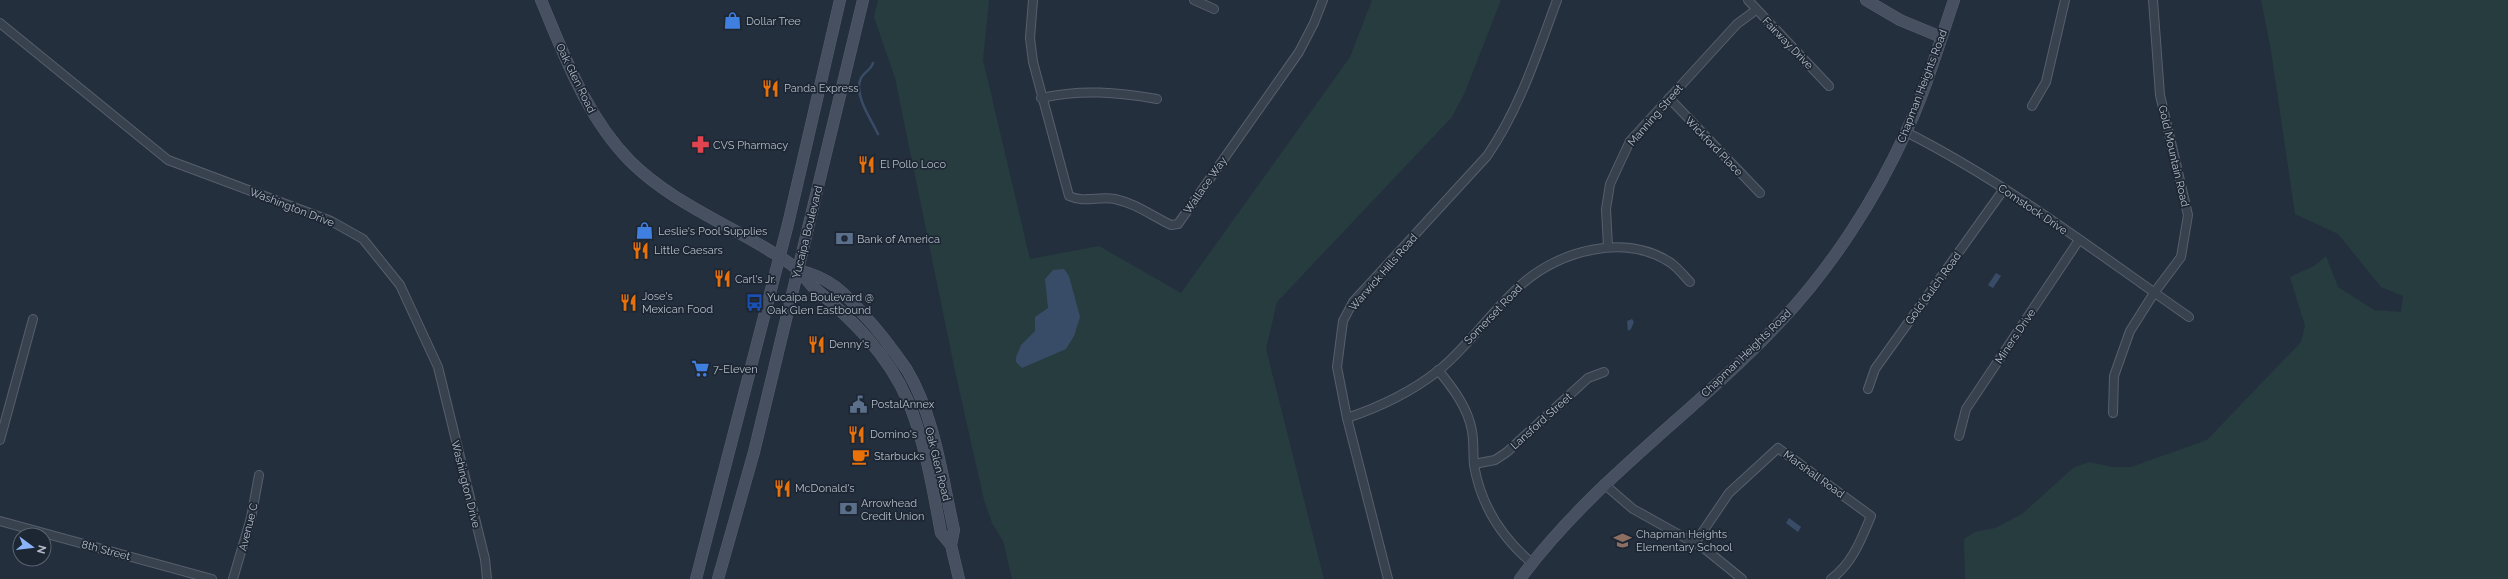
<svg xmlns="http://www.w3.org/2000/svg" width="2508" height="579" font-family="Raleway,sans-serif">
<rect width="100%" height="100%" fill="#242f3e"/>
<g fill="#263c3f">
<path d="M 878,0 L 989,0 L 983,60 L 1030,259 L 1099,246 L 1181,293 L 1350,57 L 1372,0 L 1501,0 L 1465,92 L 1452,117 L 1277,302 L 1266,349 L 1324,579 L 1012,579 L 1003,541 L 992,523 L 984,500 L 955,371 L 895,78 L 874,17 Z"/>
<path d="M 2261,0 L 2508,0 L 2508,579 L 1965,579 L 1964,539 L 1975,532 L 1995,528 L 2022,514 L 2073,468 L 2089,462 L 2112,467 L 2131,467 L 2207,440 L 2301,342 L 2305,326 L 2290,277 L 2314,266 L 2326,256 L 2338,287 L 2374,310 L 2401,312 L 2403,296 L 2381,287 L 2338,234 L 2295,214 L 2271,51 Z"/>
</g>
<g fill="#394c67">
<path d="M 1064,269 L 1069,276 L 1080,317 L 1074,336 L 1066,349 L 1022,368 L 1016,362 L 1016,357 L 1021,345 L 1035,331 L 1035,317 L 1048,308 L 1045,279 L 1053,270 Z"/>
<path d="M 1996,273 L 2001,276 L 1993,288 L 1988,285 Z"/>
<path d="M 1632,319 L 1634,322 L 1631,329 L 1628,331 L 1627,321 Z"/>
<path d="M 1789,518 L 1801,527 L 1798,532 L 1786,523 Z"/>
</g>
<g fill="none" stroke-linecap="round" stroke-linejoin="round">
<path stroke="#394c67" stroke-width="2.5" d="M 873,63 C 871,70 864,72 861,78 C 853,94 871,119 878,134"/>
<defs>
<g id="street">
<path d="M 1033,0 L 1030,38 L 1033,62 L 1069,196 C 1084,203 1099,196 1115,199 C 1137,204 1152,216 1171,225 L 1178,224 L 1299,52 L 1314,23 L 1323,0"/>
<path d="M 1194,0 L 1214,9"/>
<path d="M 1748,0 L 1829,86"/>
<path d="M 0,23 L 168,160 L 331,221 L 363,239 L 400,285 L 438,367 L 485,559 L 487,579"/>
<path d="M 1041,98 C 1082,89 1117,92 1157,99"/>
<path d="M 1669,98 L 1760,193"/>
<path d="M 2032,106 L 2046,82 L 2065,0"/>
<path d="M 1906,132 C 2007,183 2097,253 2189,317"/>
<path d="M 1608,246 L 1606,209 L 1610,184 L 1630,141 L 1737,24 L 1756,10"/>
<path d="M 1438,370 C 1453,388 1468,408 1472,431 C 1474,442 1473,454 1474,465 C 1481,506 1501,537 1532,563"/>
<path d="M 1868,389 L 1875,369 L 2004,189"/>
<path d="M 2113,413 L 2114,376 L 2130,331 L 2154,293 L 2181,257 L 2188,215 L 2160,95 L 2153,0"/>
<path d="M 1347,418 C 1380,407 1411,392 1438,371 C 1469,346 1492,310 1522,284 C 1560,250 1626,233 1671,263 C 1678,268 1684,276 1690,282"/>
<path d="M 1959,436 L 1966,409 L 2079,240"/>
<path d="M 0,440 L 33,319"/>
<path d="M 1474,464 L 1495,460 L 1507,452 L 1588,378 L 1604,372"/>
<path d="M 1604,484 L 1633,509 L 1705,549 L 1742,579"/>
<path d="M 0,521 L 212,579"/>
<path d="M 1695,543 L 1729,493 L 1778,448 L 1871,516 C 1861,540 1852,564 1831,579"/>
<path d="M 233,579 L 251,518 L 259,475"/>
<path d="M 1388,579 L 1347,418 L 1337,367 L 1343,321 L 1353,302 L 1487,156 C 1520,108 1537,54 1557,0"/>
</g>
<g id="secondary">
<path d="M 541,0 C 565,57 586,116 630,161 C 669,200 721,221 767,249 C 778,256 790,262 799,271 C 804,276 808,282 813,287 C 851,318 888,354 908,401 C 925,442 933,490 941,533 L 951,545"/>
<path d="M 1866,0 L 1900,20 L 1941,37"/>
<path d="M 798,270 C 829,277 844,292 864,315 C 880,332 894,351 907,370 C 935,417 942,477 954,530 L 951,545 L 959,579"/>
<path d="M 696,579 L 788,224 L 840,0"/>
<path d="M 718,579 L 754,452 L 863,0"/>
<path d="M 1520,579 C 1593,480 1697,411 1780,322 C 1831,268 1875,200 1906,132 C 1926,90 1939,44 1954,0"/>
</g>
</defs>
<use href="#street" stroke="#565f6c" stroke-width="10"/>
<use href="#secondary" stroke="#565f6c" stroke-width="12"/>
<use href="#street" stroke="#38414e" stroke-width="8"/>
<use href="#secondary" stroke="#465061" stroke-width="11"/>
</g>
<defs>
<symbol id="shop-bare" viewBox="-9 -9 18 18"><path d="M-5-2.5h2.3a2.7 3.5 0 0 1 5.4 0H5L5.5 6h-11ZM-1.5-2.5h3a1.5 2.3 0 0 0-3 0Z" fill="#3f7fe0" stroke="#1d2633" stroke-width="2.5" paint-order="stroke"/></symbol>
<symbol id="restaurant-bare" viewBox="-9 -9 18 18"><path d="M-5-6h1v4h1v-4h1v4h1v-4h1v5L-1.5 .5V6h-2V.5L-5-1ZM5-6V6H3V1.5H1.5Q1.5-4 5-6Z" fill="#e8710a" stroke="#1d2633" stroke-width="2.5" paint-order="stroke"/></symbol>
<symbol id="pharmacy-bare" viewBox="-9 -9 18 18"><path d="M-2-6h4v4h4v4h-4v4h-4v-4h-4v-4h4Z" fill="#e0444e" stroke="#1d2633" stroke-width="2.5" paint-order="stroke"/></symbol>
<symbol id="bank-bare" viewBox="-9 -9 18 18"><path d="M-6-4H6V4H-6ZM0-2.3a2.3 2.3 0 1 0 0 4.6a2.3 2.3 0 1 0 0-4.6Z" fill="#5c6f8a" stroke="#1d2633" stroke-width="2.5" paint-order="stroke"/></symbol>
<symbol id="bus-bare" viewBox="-9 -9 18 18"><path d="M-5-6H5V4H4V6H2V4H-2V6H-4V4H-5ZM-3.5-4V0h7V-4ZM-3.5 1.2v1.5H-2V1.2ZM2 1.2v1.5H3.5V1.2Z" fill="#1a4fb4" stroke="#1d2633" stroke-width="2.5" paint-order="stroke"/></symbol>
<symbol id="supermarket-bare" viewBox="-9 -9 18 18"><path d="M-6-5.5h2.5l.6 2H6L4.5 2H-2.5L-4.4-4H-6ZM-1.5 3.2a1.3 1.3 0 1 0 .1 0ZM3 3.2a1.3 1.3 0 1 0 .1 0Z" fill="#3f7fe0" stroke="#1d2633" stroke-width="2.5" paint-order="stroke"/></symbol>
<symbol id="civic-bare" viewBox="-9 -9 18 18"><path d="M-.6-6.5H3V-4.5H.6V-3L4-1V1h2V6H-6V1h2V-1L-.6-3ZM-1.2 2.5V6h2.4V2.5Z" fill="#5c6f8a" stroke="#1d2633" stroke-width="2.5" paint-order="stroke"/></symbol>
<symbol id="cafe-bare" viewBox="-9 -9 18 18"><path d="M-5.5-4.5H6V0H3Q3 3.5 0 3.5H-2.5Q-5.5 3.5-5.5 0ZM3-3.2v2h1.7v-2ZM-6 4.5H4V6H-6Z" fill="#e8710a" stroke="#1d2633" stroke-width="2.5" paint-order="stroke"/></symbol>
<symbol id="school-bare" viewBox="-9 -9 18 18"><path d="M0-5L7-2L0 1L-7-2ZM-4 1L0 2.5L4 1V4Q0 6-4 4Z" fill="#8d6e63" stroke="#1d2633" stroke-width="2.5" paint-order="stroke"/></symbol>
</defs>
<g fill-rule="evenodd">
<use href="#shop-bare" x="720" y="8" width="25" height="25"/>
<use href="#restaurant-bare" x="758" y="76" width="25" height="25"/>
<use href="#pharmacy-bare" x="688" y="132" width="25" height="25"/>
<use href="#restaurant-bare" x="854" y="152" width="25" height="25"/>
<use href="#shop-bare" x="632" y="218" width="25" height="25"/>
<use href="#bank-bare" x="832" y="226" width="25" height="25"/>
<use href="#restaurant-bare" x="628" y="238" width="25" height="25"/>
<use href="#restaurant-bare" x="710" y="266" width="25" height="25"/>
<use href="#restaurant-bare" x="616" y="290" width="25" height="25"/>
<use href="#bus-bare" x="742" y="290" width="25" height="25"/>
<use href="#restaurant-bare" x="804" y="332" width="25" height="25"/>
<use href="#supermarket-bare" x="688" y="356" width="25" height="25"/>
<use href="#civic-bare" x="846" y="392" width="25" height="25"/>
<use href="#restaurant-bare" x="844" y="422" width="25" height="25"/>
<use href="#cafe-bare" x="848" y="444" width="25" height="25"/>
<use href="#restaurant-bare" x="770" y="476" width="25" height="25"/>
<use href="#bank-bare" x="836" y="496" width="25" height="25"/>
<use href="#school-bare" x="1610" y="528" width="25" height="25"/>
</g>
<g text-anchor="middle" stroke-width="3.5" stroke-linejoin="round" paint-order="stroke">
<g font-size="11" fill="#b4bcc9" stroke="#1d2633" text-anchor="start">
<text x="746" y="25">Dollar Tree</text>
<text x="784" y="92">Panda Express</text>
<text x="713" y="149">CVS Pharmacy</text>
<text x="880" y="168">El Pollo Loco</text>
<text x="658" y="235">Leslie's Pool Supplies</text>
<text x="857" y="243">Bank of America</text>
<text x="654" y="254">Little Caesars</text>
<text x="735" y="283">Carl's Jr.</text>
<text x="642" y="300">Jose's<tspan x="642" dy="13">Mexican Food</tspan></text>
<text x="767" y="301">Yucaipa Boulevard @<tspan x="767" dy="13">Oak Glen Eastbound</tspan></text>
<text x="829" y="348">Denny's</text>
<text x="713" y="373">7-Eleven</text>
<text x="871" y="408">PostalAnnex</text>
<text x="870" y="438">Domino's</text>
<text x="874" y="460">Starbucks</text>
<text x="795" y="492">McDonald's</text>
<text x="861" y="507">Arrowhead<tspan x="861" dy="13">Credit Union</tspan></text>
<text x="1636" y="538">Chapman Heights<tspan x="1636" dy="13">Elementary School</tspan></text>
</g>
<g font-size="11" fill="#b4bcc9" stroke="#1d2633">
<text transform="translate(1788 43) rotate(46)" y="4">Fairway Drive</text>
<text transform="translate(576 78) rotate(64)" y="4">Oak Glen Road</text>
<text transform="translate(1922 86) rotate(-69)" y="4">Chapman Heights Road</text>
<text transform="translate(1655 115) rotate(-49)" y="4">Manning Street</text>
<text transform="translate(1714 146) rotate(46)" y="4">Wickford Place</text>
<text transform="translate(2174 156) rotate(77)" y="4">Gold Mountain Road</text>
<text transform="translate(1205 185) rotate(-55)" y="4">Wallace Way</text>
<text transform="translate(292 207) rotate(21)" y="4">Washington Drive</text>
<text transform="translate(2033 209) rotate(34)" y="4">Comstock Drive</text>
<text transform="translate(807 232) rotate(-76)" y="4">Yucaipa Boulevard</text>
<text transform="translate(1383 272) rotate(-49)" y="4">Warwick Hills Road</text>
<text transform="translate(1933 288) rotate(-54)" y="4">Gold Gulch Road</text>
<text transform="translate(1493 314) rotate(-46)" y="4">Somerset Road</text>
<text transform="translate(2015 336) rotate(-56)" y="4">Miners Drive</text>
<text transform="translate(1746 353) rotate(-44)" y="4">Chapman Heights Road</text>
<text transform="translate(1541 421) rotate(-42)" y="4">Lansford Street</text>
<text transform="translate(938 464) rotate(76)" y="4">Oak Glen Road</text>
<text transform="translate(1814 474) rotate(36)" y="4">Marshall Road</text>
<text transform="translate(466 484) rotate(76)" y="4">Washington Drive</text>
<text transform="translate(248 527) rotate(-76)" y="4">Avenue C</text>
<text transform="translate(106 550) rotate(15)" y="4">8th Street</text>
</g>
</g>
<g transform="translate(32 547) rotate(105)"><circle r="19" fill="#1d2633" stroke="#59626f"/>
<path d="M0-3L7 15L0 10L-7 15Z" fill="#8ab4f8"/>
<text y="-6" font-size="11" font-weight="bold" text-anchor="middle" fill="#b4bcc9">N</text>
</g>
</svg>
